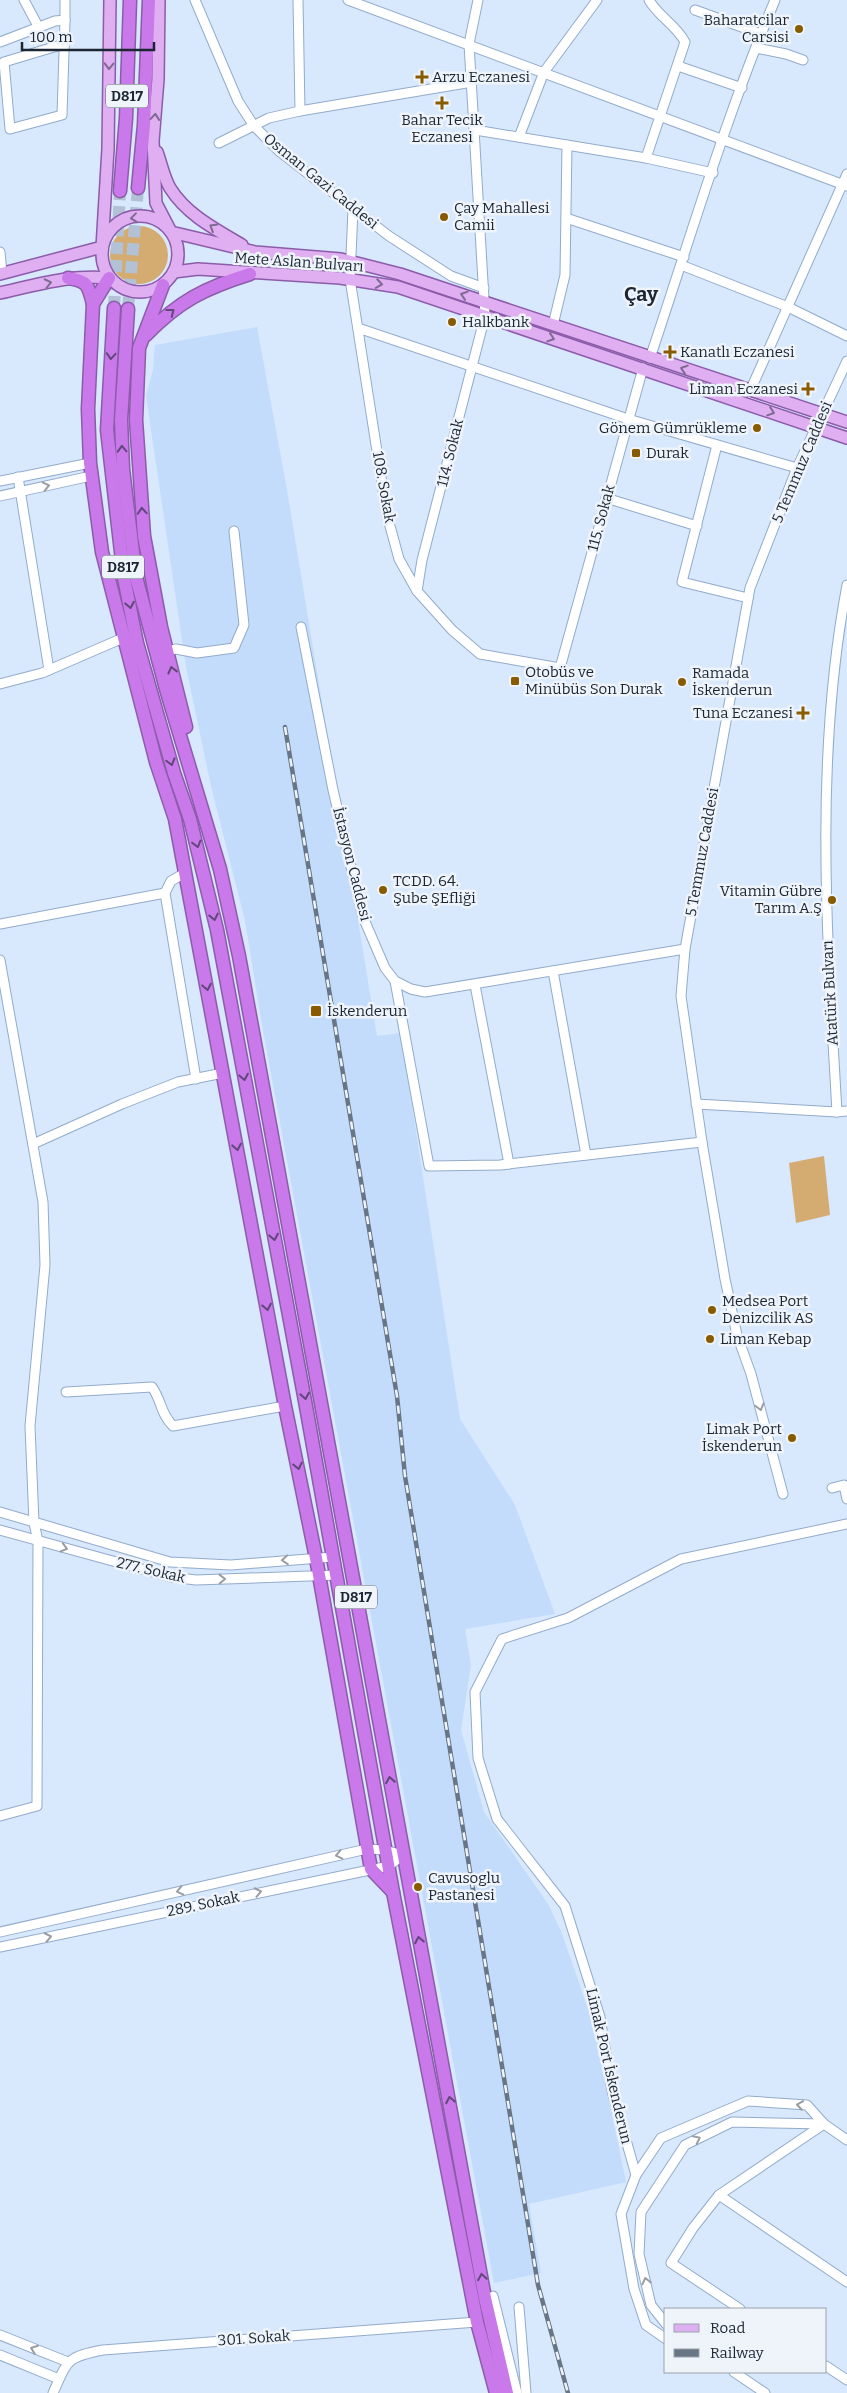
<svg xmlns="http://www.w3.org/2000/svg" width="847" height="2393" font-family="Bitter,serif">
<rect width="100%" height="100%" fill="#d8e8fd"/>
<path fill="#c3dcfc" d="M 257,327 L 287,490 L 377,1036 L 401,1033 L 460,1419 L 515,1505 L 555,1614 L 465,1629 L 471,1665 L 461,1730 L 484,1812 L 548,1904 L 561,1931 L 593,2023 L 626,2182 L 529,2204 L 541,2273 L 494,2283 L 262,1025 L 245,921 L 211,786 L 186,667 L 146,396 L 153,370 L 155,345 Z"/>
<g fill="#d4ac72">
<circle cx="139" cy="255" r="29"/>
<path d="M 824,1156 L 830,1215 L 796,1223 L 789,1163 Z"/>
</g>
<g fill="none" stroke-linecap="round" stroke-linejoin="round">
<g stroke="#b2c1d5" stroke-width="12" stroke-dasharray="12 6" stroke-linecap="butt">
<path d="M 114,308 L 120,191"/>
<path d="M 128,309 L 138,188"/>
</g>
<defs>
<g id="minor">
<path d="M 24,0 L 39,28"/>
<path d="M 195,0 L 238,101 L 254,126 L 280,152 L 389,236 L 451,276 L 484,288"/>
<path d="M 298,0 L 300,111"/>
<path d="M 348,0 L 847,186"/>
<path d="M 695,10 L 761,34"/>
<path d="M 0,42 L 55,21 L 65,20 L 65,0"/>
<path d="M 64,44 L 4,62 L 10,129 L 62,115 L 65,20"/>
<path d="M 756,48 L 786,54 L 803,60"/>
<path d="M 678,66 L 742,88"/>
<path d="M 475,130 L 646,158 L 713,173"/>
<path d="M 519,137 L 544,72 L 597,0"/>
<path d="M 219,143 L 269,118 L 300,111 L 472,82"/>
<path d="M 646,158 L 685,42 C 676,25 658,16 649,0"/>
<path d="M 353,209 L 350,279 L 387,515 L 399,559 L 417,591 L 452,630 L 480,654 L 560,668 L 643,368"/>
<path d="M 566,218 L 684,257"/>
<path d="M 0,252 L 2,273"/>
<path d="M 681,265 L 788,307 L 847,336"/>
<path d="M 553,325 L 565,275 L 567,145"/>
<path d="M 358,328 L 628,419 L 797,468"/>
<path d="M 650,358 C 690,239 726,116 775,0"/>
<path d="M 750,391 L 847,174"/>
<path d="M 717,445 L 682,582 L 748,598"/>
<path d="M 18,477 L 49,670"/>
<path d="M 0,481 L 90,463"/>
<path d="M 0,496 L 91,476"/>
<path d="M 606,498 L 697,526"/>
<path d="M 417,591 L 422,560 L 485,316 L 469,44 L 478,0"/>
<path d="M 301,627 L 333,790 L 363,917 L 385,968 L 395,981 L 411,989 L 425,992 L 685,949"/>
<path d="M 167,651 L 176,649 L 197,653 L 234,648 L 244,625 L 234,531"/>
<path d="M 0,684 L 42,673 L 123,638"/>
<path d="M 185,873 L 171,881 L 165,893 L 196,1079"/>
<path d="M 0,924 L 165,893"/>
<path d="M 0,960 L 43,1202 L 45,1265 L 30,1426 L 34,1523 L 38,1541 L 37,1806 L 0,1816"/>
<path d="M 553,971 L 586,1155"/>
<path d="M 395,981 L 429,1166 L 500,1165 L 702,1142"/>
<path d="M 475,985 L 509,1164"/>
<path d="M 696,1104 L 837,1112 C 827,937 814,758 847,585"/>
<path d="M 837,1112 L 847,1111"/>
<path d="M 33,1144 L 122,1104 L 178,1082 L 223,1073"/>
<path d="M 66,1392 L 152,1387 C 162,1401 160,1413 173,1426 L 285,1406"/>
<path d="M 832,1488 L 844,1485 L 847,1499"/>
<path d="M 783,1494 L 751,1374 L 737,1335 L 725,1279 L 702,1142 L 681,996 L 685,949 L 750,588 L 797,468 L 847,361"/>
<path d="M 0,1512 L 170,1562 L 231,1565 L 333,1557"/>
<path d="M 0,1530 L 171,1577 L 196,1580 L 337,1575"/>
<path d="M 0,1932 L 367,1849 L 385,1850 L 403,1855"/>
<path d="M 0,1947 L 389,1866 L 403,1855"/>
<path d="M 847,2140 L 824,2124 L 719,2195 L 847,2282"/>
<path d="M 636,2175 L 661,2138 L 748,2101 L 807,2105 L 824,2124 L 732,2122 L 685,2145 L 641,2212 L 639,2254 L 651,2305 L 666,2324"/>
<path d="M 719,2195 L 693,2228 L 671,2263 L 740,2309"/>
<path d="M 493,2296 L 517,2393"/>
<path d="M 519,2307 L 526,2393"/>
<path d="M 0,2335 L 68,2362"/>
<path d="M 666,2339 L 646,2325 L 634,2289 L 621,2214 L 636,2175 L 612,2091 L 600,2017 L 565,1906 L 497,1819 L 478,1758 L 475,1692 L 502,1639 L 568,1618 L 681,1559 L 847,1524"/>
<path d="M 0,2355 L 59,2379"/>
<path d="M 826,2366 L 847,2380"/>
<path d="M 734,2372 L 765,2393"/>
<path d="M 53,2393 C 68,2360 66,2357 103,2350 L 477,2322"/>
</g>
<g id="major">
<path d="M 159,0 L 158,79 L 153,141 L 156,203 L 171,232 L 255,252 L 341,259 L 400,274 L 847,422"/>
<path d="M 157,152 C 161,163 164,178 170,188 C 187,215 215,229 242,245"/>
<circle cx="140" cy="254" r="38"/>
<path d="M 174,272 L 198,269 L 340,278 L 398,287 L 847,438"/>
<path d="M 0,274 L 102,247 L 108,149 L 110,0"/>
<path d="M 0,293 C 36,285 72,274 109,278"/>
</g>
<g id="highway">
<path d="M 138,188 L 144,125 L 149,0"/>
<path d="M 120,191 L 126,118 L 130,0"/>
<path d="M 68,278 C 88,281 88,285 93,304"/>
<path d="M 109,278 L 93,304 L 88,409 L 90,463 L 102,552 L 156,762 L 175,819 L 285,1406 L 316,1558 L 371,1869 L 393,1892"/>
<path d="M 163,285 L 139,348 L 136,420 L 144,536 L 161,627 L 186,727"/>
<path d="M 114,308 L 107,430 L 124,578 L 137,643 L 174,773 L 190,819 L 217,930 L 305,1401 L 393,1892 L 477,2322 L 496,2393"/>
<path d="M 128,309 L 121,420 L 123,469 L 136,577 L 166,689 L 220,869 L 239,956 L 485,2298 L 507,2393"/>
<path d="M 146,335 C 179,301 205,288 250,274"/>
</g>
</defs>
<use href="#minor" stroke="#92abcc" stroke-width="11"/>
<use href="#major" stroke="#8c5caa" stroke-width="14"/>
<use href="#highway" stroke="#8c5caa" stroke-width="15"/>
<use href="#minor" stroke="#fff" stroke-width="9"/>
<use href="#major" stroke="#dfaff2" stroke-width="11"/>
<use href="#highway" stroke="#c979ea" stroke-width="12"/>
<defs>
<path id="rail" d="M 285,727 L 397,1396 L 405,1476 L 538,2285 L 568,2393"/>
</defs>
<use href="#rail" stroke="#687585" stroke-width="4.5"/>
<use href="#rail" stroke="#eff4fb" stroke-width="2.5" stroke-dasharray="8" stroke-linecap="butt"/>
</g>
<defs><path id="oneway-chevron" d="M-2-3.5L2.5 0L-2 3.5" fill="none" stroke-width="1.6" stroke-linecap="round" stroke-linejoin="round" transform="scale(1.25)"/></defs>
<g stroke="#7e6a92">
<use href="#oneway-chevron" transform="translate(109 66) rotate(91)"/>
<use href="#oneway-chevron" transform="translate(155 117) rotate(-85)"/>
<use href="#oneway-chevron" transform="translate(134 218) rotate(173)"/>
<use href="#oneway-chevron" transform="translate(213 227) rotate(-149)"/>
<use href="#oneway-chevron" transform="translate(48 283) rotate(-12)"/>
<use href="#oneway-chevron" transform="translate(379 284) rotate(9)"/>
<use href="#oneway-chevron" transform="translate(464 295) rotate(-162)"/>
<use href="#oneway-chevron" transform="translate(551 338) rotate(18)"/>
<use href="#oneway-chevron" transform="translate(684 369) rotate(-162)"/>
<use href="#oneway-chevron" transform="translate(771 412) rotate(19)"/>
</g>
<g stroke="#61477c">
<use href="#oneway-chevron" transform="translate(171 312) rotate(-38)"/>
<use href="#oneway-chevron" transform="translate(111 356) rotate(94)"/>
<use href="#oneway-chevron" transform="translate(122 449) rotate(-92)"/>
<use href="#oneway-chevron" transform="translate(142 511) rotate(-94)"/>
<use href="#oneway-chevron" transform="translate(130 605) rotate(79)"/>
<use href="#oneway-chevron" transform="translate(172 670) rotate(-104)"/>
<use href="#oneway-chevron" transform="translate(171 762) rotate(74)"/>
<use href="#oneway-chevron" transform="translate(197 844) rotate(75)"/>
<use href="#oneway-chevron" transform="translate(214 917) rotate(78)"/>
<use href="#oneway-chevron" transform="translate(207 987) rotate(79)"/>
<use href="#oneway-chevron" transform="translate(244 1077) rotate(79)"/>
<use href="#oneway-chevron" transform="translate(237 1147) rotate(79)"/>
<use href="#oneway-chevron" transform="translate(274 1237) rotate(79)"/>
<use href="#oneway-chevron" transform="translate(267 1307) rotate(79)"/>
<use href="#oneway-chevron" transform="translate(305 1396) rotate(80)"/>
<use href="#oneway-chevron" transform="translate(298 1466) rotate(78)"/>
<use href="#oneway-chevron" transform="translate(390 1780) rotate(-100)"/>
<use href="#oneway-chevron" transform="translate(419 1940) rotate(-101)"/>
<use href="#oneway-chevron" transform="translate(450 2100) rotate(-101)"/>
<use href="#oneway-chevron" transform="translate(482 2277) rotate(-99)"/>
</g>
<g stroke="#999da3">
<use href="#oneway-chevron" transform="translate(46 486) rotate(-13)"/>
<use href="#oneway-chevron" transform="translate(760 1407) rotate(75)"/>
<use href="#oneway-chevron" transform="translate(64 1548) rotate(16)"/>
<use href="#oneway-chevron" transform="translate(285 1560) rotate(176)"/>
<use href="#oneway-chevron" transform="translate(222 1579) rotate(-1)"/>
<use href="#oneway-chevron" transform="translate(339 1855) rotate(167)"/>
<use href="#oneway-chevron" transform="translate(180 1891) rotate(167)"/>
<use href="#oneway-chevron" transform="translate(258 1892) rotate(-12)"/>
<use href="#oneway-chevron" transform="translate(48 1937) rotate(-12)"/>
<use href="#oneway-chevron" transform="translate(800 2105) rotate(-171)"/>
<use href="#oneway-chevron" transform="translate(697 2139) rotate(-26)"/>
<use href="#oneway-chevron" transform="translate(646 2281) rotate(-103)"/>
<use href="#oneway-chevron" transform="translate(34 2349) rotate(-159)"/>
</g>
<g fill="#895b00" stroke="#eff4fb" stroke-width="2">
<circle cx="799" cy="29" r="5"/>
<path d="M419.5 69.5h5v5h5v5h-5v5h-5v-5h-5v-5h5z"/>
<path d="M439.5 95.5h5v5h5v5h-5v5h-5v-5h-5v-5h5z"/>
<circle cx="444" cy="217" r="5"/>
<circle cx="452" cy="322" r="5"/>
<path d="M667.5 344.5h5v5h5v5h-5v5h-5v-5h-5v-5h5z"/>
<path d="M805.5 381.5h5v5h5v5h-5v5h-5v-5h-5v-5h5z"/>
<circle cx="757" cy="428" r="5"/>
<rect x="631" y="448" width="10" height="10" rx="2.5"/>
<rect x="510" y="676" width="10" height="10" rx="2.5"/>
<circle cx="682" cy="682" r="5"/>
<path d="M800.5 705.5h5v5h5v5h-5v5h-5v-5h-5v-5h5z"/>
<circle cx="383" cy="890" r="5"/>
<circle cx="832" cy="900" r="5"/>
<rect x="310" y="1005" width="12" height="12" rx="2.5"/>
<circle cx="712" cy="1310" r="5"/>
<circle cx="710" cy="1339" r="5"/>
<circle cx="792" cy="1438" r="5"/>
<circle cx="418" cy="1887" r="5"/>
</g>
<g text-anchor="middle" stroke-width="5" stroke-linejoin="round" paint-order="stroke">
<g fill="#eff4fb" stroke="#5b646f" stroke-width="1">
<rect x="106" y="84.5" width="42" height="23" rx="4"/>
<rect x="102" y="555.5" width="42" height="23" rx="4"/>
<rect x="335" y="1585.5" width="42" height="23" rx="4"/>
</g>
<g font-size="14" font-weight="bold" fill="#1c2633">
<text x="127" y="101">D817</text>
<text x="123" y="572">D817</text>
<text x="356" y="1602">D817</text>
</g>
<g font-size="15" fill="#1c2633" stroke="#eff4fb" text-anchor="start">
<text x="789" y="25" text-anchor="end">Baharatcilar<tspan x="789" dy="17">Carsisi</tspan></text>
<text x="432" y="82">Arzu Eczanesi</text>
<text x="442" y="125" text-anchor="middle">Bahar Tecik<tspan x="442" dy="17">Eczanesi</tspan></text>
<text x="454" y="213">Çay Mahallesi<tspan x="454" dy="17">Camii</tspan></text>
<text x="462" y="327">Halkbank</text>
<text x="680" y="357">Kanatlı Eczanesi</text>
<text x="798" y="394" text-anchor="end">Liman Eczanesi</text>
<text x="747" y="433" text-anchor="end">Gönem Gümrükleme</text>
<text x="646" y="458">Durak</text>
<text x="525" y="677">Otobüs ve<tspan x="525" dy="17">Minübüs Son Durak</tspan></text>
<text x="692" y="678">Ramada<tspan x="692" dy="17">İskenderun</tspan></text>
<text x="793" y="718" text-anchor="end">Tuna Eczanesi</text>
<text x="393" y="886">TCDD. 64.<tspan x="393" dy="17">Şube ŞEfliği</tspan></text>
<text x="822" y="896" text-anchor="end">Vitamin Gübre<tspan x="822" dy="17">Tarım A.Ş</tspan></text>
<text x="327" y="1016">İskenderun</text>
<text x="722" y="1306">Medsea Port<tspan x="722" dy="17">Denizcilik AS</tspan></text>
<text x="720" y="1344">Liman Kebap</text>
<text x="782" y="1434" text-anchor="end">Limak Port<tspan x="782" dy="17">İskenderun</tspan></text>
<text x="428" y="1883">Cavusoglu<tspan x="428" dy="17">Pastanesi</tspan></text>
</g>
<g font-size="15" fill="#1c2633" stroke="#eff4fb">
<text transform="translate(321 181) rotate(39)" y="5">Osman Gazi Caddesi</text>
<text transform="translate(299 262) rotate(4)" y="5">Mete Aslan Bulvarı</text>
<text transform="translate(450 453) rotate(-76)" y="5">114. Sokak</text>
<text transform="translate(802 462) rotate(-67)" y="5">5 Temmuz Caddesi</text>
<text transform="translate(384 487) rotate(80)" y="5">108. Sokak</text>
<text transform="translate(601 518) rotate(-75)" y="5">115. Sokak</text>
<text transform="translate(702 852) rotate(-80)" y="5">5 Temmuz Caddesi</text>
<text transform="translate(352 864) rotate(76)" y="5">İstasyon Caddesi</text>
<text transform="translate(830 993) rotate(-93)" y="5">Atatürk Bulvarı</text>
<text transform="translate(151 1570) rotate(13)" y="5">277. Sokak</text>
<text transform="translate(203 1904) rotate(-12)" y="5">289. Sokak</text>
<text transform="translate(609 2066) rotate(77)" y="5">Limak Port İskenderun</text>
<text transform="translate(254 2338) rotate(-4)" y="5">301. Sokak</text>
</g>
<g font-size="20" font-weight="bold" fill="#1c2633" stroke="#eff4fb">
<text x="641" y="301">Çay</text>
</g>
</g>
<rect x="664" y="2308" width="162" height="65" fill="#eff4fb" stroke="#9ba2ab"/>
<rect x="674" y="2324" width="25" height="8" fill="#dfaff2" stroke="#9ba2ab"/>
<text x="710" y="2333" font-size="15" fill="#1c2633">Road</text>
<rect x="674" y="2349" width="25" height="8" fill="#687585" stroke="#9ba2ab"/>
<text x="710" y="2358" font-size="15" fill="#1c2633">Railway</text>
<path d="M22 42v8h132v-8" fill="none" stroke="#1c2633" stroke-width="2.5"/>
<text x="30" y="42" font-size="15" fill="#1c2633" stroke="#eff4fb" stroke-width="4" paint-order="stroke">100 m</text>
</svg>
